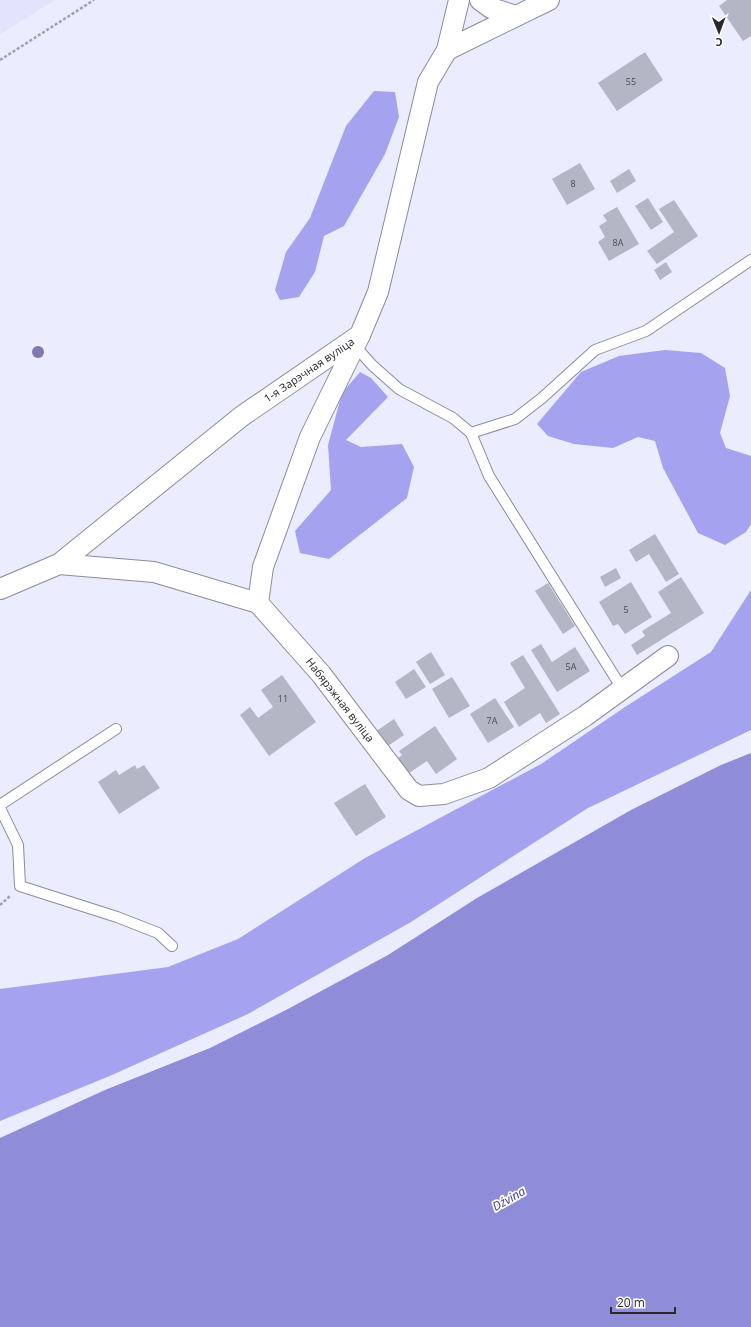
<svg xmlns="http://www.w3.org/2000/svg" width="751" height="1327" font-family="'Open Sans',sans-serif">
<rect width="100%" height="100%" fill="#ebecfd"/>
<path fill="#e2e3fc" d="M 0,0 L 55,0 L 0,34 Z"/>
<g fill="#a5a3ef">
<path d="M 374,91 L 395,92 L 399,117 L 385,154 L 344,226 L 324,236 L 315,272 L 299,297 L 280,300 L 275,290 L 286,252 L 310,218 L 346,126 Z"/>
<path d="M 665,350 L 701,353 L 725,368 L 730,396 L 720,433 L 726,448 L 751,456 L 751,524 L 746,532 L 725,545 L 698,533 L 663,468 L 655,441 L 638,437 L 613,448 L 574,444 L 548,436 L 537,424 L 581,372 L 619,356 Z"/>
<path d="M 360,372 L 371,378 L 388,397 L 346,440 L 361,447 L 402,444 L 414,467 L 407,498 L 329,559 L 300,553 L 295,531 L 331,490 L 328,445 L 342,393 Z"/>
<path d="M 751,590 L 751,730 L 588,808 L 411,922 L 248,1014 L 112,1075 L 0,1121 L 0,989 L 168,967 L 238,939 L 365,858 L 541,764 L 625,707 L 711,652 Z"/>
</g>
<path fill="#8f8dd7" d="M 751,753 L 751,1327 L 0,1327 L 0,1138 L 105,1090 L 210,1048 L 286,1010 L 388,955 L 477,898 L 631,810 L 721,765 Z"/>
<g fill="#b4b5c5">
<path d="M 727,0 L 751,0 L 751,36 L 743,41 L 719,6 Z"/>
<path d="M 645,52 L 663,80 L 617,111 L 598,83 Z"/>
<path d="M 580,163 L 595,189 L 567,205 L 552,179 Z"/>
<path d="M 629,169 L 636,181 L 617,193 L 610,181 Z"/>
<path d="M 648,198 L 663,222 L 651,230 L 635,206 Z"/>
<path d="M 674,200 L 698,236 L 657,264 L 647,251 L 674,232 L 659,209 Z"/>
<path d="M 617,207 L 639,244 L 609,261 L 598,242 L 605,237 L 599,226 L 607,221 L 603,215 Z"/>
<path d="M 666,262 L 672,272 L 660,280 L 654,270 Z"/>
<path d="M 655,534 L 679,574 L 666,582 L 649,554 L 636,562 L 629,550 Z"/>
<path d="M 616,568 L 621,578 L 605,587 L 600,577 Z"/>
<path d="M 681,577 L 704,613 L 637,655 L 631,645 L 645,636 L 642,631 L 671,613 L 658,592 Z"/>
<path d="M 631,582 L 652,617 L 625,634 L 618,624 L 613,626 L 599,602 Z"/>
<path d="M 548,583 L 575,626 L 563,634 L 535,591 Z"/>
<path d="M 541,644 L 552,662 L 575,647 L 590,671 L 557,692 L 531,650 Z"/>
<path d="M 431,652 L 445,675 L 430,684 L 416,662 Z"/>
<path d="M 523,655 L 560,714 L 546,723 L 540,713 L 519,727 L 504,702 L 525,688 L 510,663 Z"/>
<path d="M 414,669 L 426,687 L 406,699 L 395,682 Z"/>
<path d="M 282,675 L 316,722 L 269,756 L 240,715 L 250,707 L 258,718 L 273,707 L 261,690 Z"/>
<path d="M 452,677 L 470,706 L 449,718 L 432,689 Z"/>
<path d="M 495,698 L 514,727 L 488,743 L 470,714 Z"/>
<path d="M 394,719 L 404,735 L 385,748 L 375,732 Z"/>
<path d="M 435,726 L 457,759 L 436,774 L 427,761 L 409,773 L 398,758 L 402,755 L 399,751 Z"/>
<path d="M 135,765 L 137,769 L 144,765 L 160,788 L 119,814 L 98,782 L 116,770 L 119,775 Z"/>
<path d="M 365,784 L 386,817 L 356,836 L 334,803 Z"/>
</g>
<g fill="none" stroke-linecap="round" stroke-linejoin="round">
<defs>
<g id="lane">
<path d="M 356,347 L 372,365 L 399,389 L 453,418 L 471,433 L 515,419 L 542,398 L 595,350 L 646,331 L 751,260"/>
<path d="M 471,433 L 489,476 L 623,690"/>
<path d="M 0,805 L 116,729"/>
<path d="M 0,808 L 18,845 L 20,886 L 117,917 L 158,933 L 172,946"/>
</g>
<g id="street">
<path d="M 480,0 L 491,8 L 516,16"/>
<path d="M 447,50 L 549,0"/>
<path d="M 360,335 L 310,437 L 263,567 L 258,603 L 321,674 L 409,790 L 419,796 L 444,794 L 489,778 L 585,716 L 668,656"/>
<path d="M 59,564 L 154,572 L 258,603"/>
<path d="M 0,589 L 59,564 L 242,416 L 360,335 L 378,292 L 428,82 L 447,50 L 459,0"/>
</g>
</defs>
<use href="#lane" stroke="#8b8c9c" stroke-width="12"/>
<use href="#street" stroke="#8b8c9c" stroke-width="22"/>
<g stroke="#a0a0ad" stroke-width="2.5" stroke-dasharray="3 2" stroke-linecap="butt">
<path d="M 0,60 L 94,0"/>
<path d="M 0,905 L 10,896"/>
</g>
<use href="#lane" stroke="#fff" stroke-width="10"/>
<use href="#street" stroke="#fff" stroke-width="20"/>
</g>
<circle fill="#8278af" cx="38" cy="352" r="6"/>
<g text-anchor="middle" stroke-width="3.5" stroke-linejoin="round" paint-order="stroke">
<g font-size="9" fill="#4b4b54">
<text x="631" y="85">55</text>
<text x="573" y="187">8</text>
<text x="618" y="246">8А</text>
<text x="626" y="613">5</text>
<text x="571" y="670">5А</text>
<text x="283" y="702">11</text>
<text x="492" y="724">7А</text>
</g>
<g font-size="11" fill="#28282e" stroke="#fff">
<text transform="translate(309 370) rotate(-34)" y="4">1-я Зарэчная вуліца</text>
<text transform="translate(340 700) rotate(52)" y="4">Набярэжная вуліца</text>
</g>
<g font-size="12" font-style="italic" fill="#40348b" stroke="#fff">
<text transform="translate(509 1199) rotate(-30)" y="4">Dźvina</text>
</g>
</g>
<g transform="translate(719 32) rotate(179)" stroke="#ffffff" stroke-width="3" paint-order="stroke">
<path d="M0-3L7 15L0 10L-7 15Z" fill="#28282e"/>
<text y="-6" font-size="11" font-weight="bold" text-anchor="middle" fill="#28282e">С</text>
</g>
<path d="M611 1307v6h64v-6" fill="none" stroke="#28282e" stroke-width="2"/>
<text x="617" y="1307" font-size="12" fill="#28282e" stroke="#ffffff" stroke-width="3" paint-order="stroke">20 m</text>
</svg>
